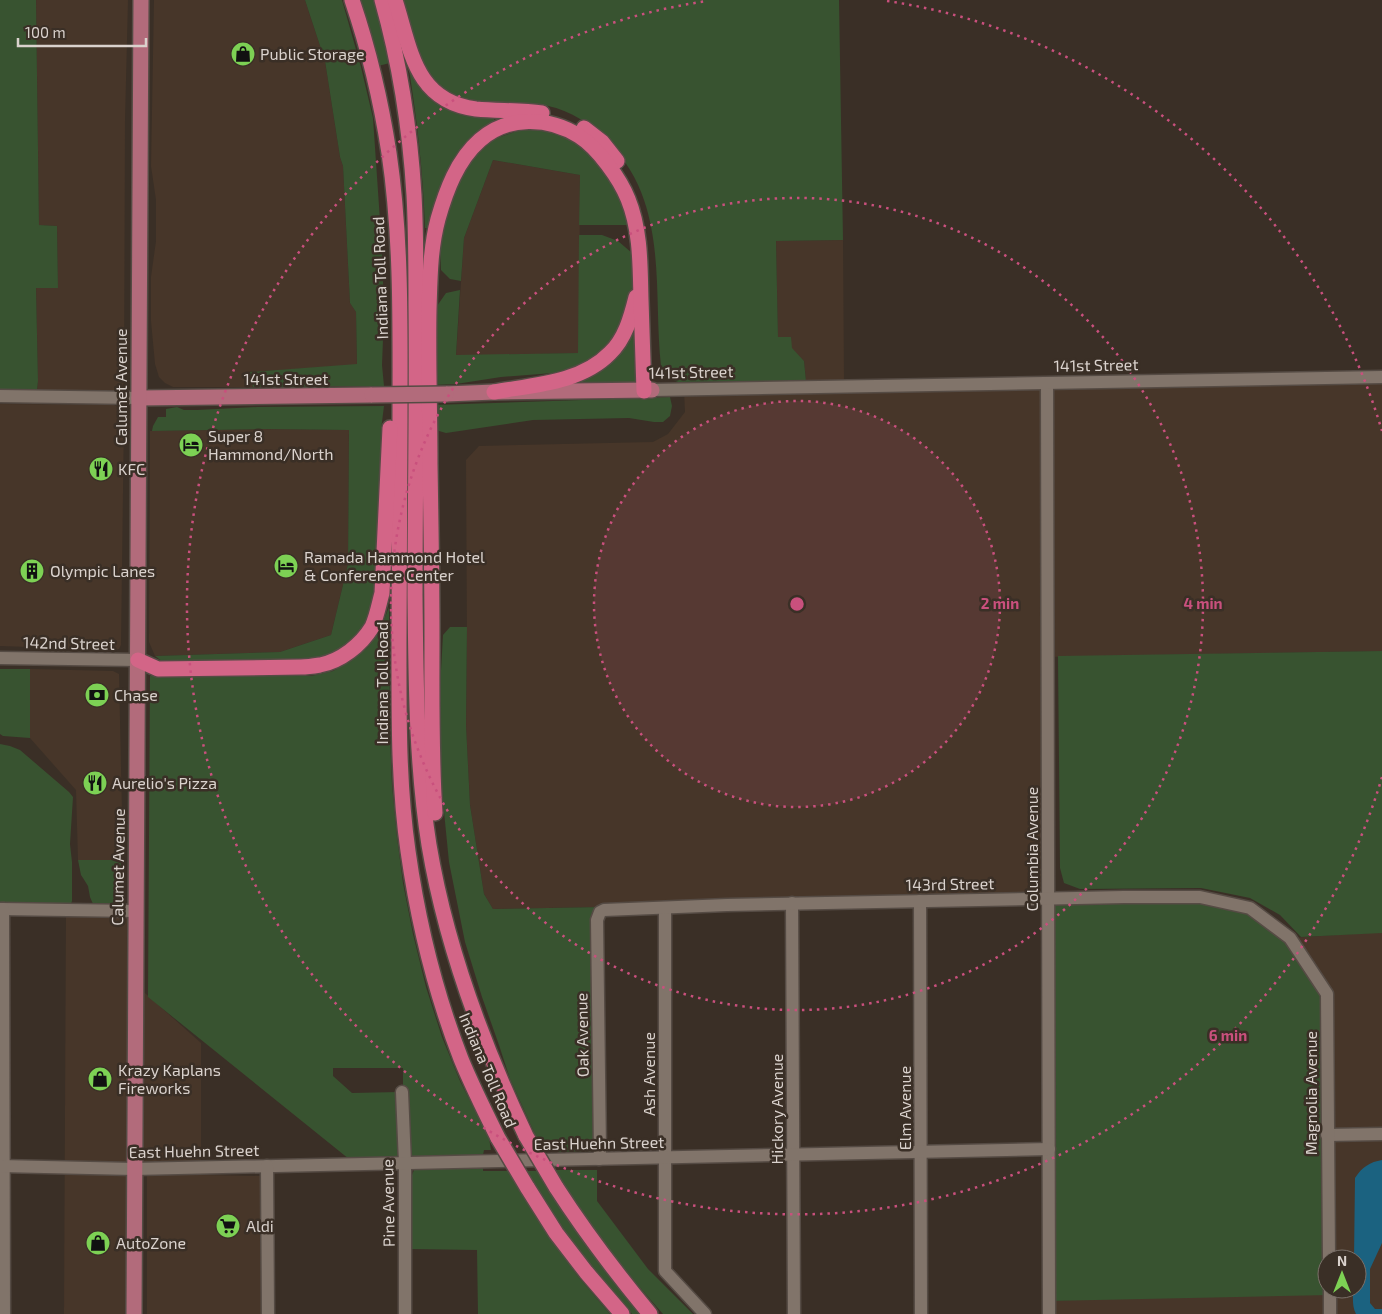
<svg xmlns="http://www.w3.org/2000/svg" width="1382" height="1314" font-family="'Exo 2',sans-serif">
<rect width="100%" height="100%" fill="#3a2f26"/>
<g fill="#473629">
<path d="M 36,0 L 128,0 L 125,120 L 124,383 L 118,393 L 34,392 L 37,390 L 38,381 L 36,288 L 58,288 L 57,226 L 39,225 Z"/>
<path d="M 154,0 L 305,0 L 325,61 L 340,157 L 343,166 L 350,303 L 356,312 L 357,365 L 249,372 L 253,387 L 173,387 L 165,383 L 159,377 L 155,364 L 151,321 L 151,277 L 156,241 L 156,200 L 151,166 Z"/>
<path d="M 493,160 L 580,175 L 579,353 L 456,356 L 464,238 Z"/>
<path d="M 843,240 L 844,381 L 806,381 L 804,361 L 778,337 L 776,241 Z"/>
<path d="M 1382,377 L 1382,651 L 1048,657 L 1048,898 L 982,900 L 493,909 L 484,894 L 470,805 L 466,725 L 467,643 L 466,460 L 479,446 L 653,442 L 668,434 L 685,412 L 684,390 Z"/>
<path d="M 0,404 L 114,405 L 120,408 L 124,414 L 121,645 L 119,649 L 115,650 L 0,646 Z"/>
<path d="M 264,429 L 349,430 L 348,564 L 331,635 L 280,652 L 155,656 L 149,642 L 150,431 Z"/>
<path d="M 30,669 L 113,671 L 119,674 L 123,860 L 78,860 L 76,790 L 30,738 Z"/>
<path d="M 66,912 L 133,913 L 132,1314 L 64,1314 Z"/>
<path d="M 1368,933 L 1382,933 L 1382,1314 L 1049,1314 L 1049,1301 L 1330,1289 L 1357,1289 L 1357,1259 L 1329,1259 L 1290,938 Z"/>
<path d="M 137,986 L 201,1043 L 201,1165 L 137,1166 Z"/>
<path d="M 147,1174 L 263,1176 L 263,1314 L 147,1314 Z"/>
</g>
<g fill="#385330">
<path d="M 0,0 L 36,0 L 39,225 L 57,226 L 58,288 L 36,288 L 38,381 L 37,390 L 34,392 L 0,391 Z"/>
<path d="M 305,0 L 342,0 L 361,67 L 373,118 L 382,250 L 384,314 L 382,365 L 384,386 L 253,387 L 249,372 L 357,364 L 356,312 L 350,303 L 343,166 L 340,157 L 325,61 Z"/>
<path d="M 360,0 L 375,0 L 390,63 L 378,66 Z"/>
<path d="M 402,0 L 839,0 L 843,240 L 776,241 L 778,337 L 791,337 L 792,348 L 804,361 L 806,381 L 678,382 C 669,379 665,374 661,366 C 655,311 662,253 644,200 C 631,159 592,115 548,106 C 511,99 465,113 436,83 C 432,79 427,74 424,68 C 421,62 419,54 417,47 C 412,31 407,16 402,0 Z"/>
<path d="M 408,63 C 412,71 415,80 420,87 C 439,112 466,113 494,117 L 494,123 C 450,145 443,185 431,228 L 425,228 C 423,171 417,119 408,63 Z"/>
<path d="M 523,129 C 532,129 542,128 550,130 C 595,142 617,184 630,225 L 579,225 L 580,175 L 493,160 L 464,238 L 461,281 L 450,279 L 441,270 L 440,247 L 452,196 L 470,161 L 494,139 Z"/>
<path d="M 579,235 L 602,235 L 618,241 L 632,253 L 635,266 L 632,288 L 626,313 L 613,338 L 600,355 L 577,368 L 553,373 L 501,377 L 456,384 L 433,385 L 437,306 L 446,293 L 460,290 L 456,355 L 578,353 Z"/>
<path d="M 637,321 L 637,381 L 631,384 L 586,384 L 570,383 Z"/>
<path d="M 670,397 L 672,406 L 670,416 L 663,422 L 654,422 L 629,418 L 533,420 L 446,433 L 439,431 L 435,426 L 433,405 Z"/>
<path d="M 384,406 L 381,430 L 378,543 L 374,602 L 365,624 L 353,640 L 336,652 L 316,658 L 289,661 L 163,662 L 155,656 L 280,652 L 331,635 L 348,564 L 349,430 L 264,429 L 152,431 L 153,426 L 158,417 L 166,417 L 166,409 L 177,407 L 184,410 L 197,410 L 257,407 Z"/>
<path d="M 389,607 L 390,733 L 392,785 L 397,837 L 403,883 L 413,934 L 426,987 L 442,1037 L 460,1081 L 489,1138 L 491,1150 L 484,1150 L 483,1155 L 403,1160 L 403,1068 L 333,1068 L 333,1076 L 352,1093 L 399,1092 L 399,1153 L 397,1158 L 349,1159 L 148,997 L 150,676 L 311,676 L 333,671 L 351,661 L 368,647 L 379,632 Z"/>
<path d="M 450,627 L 467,627 L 466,725 L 470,805 L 484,894 L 493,909 L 602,907 L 600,1151 L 543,1152 L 510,1079 L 499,1045 L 482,997 L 465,942 L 449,862 L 437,741 L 443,635 Z"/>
<path d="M 1382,651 L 1382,933 L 1301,937 L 1280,915 L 1250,898 L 1201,888 L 1080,889 L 1064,883 L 1060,868 L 1058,656 Z"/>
<path d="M 0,669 L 30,669 L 30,738 L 3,736 L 0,734 Z"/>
<path d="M 0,744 L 10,746 L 20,750 L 69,792 L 73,797 L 70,844 L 72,862 L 72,901 L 70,906 L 0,905 Z"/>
<path d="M 78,860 L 121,860 L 120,902 C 114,908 105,906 97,906 L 96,904 L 93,904 L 90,897 L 88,886 L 83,878 L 81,875 Z"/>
<path d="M 1200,897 L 1250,908 L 1290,938 L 1327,994 L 1327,1289 L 1330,1295 L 1049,1301 L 1048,898 Z"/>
<path d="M 467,1166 L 483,1168 L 483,1171 L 509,1171 L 551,1239 L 577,1275 L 610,1314 L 478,1314 L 477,1250 L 410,1249 L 412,1175 L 414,1170 L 424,1167 Z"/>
<path d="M 553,1170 L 597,1170 L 597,1201 L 648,1269 L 693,1314 L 663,1314 C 623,1269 584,1222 553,1170 Z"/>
<path d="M 525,1171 L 538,1171 C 569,1222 603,1269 642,1314 L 632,1314 L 604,1283 L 579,1252 L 560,1226 Z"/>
</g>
<path fill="#1b6280" d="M 1382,1160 L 1382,1243 L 1370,1269 L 1370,1303 L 1375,1309 L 1382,1309 L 1382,1314 L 1356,1314 C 1352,1307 1353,1297 1353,1289 L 1357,1289 L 1357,1259 L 1354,1259 L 1355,1178 C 1362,1167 1370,1162 1382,1160 Z"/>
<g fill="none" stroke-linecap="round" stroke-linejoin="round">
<defs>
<g id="minor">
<path d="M 1047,384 L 1049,1314"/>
<path d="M 652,390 L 1382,377"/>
<path d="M 0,396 L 139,398"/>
<path d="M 0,658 L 138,660"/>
<path d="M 920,901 L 921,1314"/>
<path d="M 792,903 L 794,1314"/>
<path d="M 665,908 L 665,1271 L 705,1314"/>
<path d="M 0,909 L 135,911"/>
<path d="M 3,909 L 4,1314"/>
<path d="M 402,1092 L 405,1163 L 405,1314"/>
<path d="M 1327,1135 L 1382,1134"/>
<path d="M 599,1159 L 600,1151 L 597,920 L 600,912 L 604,910 L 727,905 L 1124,897 L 1200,897 L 1250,908 L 1290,938 L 1327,994 L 1329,1259"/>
<path d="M 0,1166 L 134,1169 L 1049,1149"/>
<path d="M 267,1166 L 268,1314"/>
<path d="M 1330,1314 L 1330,1289"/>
</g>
<g id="major">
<path d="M 446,394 L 494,392 L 652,390"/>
<path d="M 139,398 L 372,395"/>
<path d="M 134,1314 L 141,0"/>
</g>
<g id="highway">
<path d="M 352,0 C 369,50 381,101 389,153 C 402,241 400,331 400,420 C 400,494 400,568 399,641 C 399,711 398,782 408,851 C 418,922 435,992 461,1059 C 472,1086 485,1112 498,1138"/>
<path d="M 382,0 C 400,64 410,129 414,195 C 416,231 416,268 416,305 C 417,402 415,499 415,596 C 416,679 416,763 429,845 C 446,947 482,1043 526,1136"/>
<path d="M 395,0 C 411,49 414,101 476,109 C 498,111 520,110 542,113"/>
<path d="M 584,128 L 602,142 L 617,161"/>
<path d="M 494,392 C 533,385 581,383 610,353 C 625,339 631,317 636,297"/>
<path d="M 138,660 L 158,669 L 301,667 C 307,667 314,666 320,665 C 341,661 361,645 372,627 C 377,616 379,604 382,593 L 390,428"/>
<path d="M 435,813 C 431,754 432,695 432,636 C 432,579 431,522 430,465 C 430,413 428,361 429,310 C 430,279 430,249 438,219 C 446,191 457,160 480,140 C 508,115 549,117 579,136 C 598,148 620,179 628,199 C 641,231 640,266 641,300 C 642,330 643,360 644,391"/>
<path d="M 527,1187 L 556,1233 L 586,1272 L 622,1314"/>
<path d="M 556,1187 C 585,1232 616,1273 650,1314"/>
</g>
</defs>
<use href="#minor" stroke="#554b44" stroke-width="15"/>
<use href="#major" stroke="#554b44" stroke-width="18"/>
<use href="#highway" stroke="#554b44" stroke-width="18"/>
<use href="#minor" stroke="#81746a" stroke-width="12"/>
<use href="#major" stroke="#b26b7b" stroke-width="15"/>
<use href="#highway" stroke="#d36587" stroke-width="15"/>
<defs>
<path id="major-bridge" d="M 372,395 L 446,394"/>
<g id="highway-bridge">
<path d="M 526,1136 L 556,1187"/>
<path d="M 498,1138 L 527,1187"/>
</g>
</defs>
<use href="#major-bridge" stroke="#554b44" stroke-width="18" stroke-linecap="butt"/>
<use href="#highway-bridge" stroke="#554b44" stroke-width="18" stroke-linecap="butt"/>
<use href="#major-bridge" stroke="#b26b7b" stroke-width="15"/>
<use href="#highway-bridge" stroke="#d36587" stroke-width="15"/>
</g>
<circle cx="797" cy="604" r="203" fill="#c9507d" fill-opacity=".12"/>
<g fill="none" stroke="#c9507d" stroke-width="2.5" stroke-dasharray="2.5 5">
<circle cx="797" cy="604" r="203"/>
<circle cx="797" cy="604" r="406"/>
<path d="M1382 777A610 610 0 1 1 707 1M887 1A610 610 0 0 1 1382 431"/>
</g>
<defs>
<symbol id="shop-disc" viewBox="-11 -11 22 22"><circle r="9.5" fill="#7dd154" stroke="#3a2f26"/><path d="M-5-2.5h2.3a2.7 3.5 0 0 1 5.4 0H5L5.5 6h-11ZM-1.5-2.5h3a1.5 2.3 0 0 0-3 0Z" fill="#111"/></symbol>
<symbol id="hotel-disc" viewBox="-11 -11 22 22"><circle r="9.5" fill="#7dd154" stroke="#3a2f26"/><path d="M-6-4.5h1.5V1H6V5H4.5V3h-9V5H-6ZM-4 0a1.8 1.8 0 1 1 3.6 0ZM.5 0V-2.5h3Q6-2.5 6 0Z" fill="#111"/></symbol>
<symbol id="restaurant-disc" viewBox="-11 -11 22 22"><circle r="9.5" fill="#7dd154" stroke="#3a2f26"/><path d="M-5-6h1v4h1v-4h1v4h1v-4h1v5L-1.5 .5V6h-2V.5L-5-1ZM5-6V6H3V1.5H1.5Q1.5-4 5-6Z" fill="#111"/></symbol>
<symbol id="building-disc" viewBox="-11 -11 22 22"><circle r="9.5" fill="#7dd154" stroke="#3a2f26"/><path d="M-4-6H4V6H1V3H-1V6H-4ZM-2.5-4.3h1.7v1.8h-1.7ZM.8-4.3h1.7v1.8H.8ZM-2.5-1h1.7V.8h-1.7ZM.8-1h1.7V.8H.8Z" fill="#111"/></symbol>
<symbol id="bank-disc" viewBox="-11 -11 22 22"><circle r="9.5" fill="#7dd154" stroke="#3a2f26"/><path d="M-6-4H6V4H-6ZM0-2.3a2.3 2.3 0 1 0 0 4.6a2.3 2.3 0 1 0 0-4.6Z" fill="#111"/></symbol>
<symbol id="supermarket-disc" viewBox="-11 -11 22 22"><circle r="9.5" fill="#7dd154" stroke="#3a2f26"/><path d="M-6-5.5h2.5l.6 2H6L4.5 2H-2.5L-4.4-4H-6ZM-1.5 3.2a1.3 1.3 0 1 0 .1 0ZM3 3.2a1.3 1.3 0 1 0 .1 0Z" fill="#111"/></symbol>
</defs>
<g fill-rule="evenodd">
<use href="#shop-disc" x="229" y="40" width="28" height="28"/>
<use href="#hotel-disc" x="177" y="431" width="28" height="28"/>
<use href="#restaurant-disc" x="87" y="455" width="28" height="28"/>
<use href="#hotel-disc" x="272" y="552" width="28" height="28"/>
<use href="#building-disc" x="18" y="557" width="28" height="28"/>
<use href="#bank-disc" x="83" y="681" width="28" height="28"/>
<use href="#restaurant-disc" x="81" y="769" width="28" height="28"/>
<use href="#shop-disc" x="86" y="1065" width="28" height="28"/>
<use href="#supermarket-disc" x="214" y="1212" width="28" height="28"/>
<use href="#shop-disc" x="84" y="1229" width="28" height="28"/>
</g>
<g text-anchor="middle" stroke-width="5" stroke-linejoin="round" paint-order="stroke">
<g font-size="16" fill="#dad2cd" stroke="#3a2f26" text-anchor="start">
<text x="260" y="60">Public Storage</text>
<text x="208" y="442">Super 8<tspan x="208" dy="18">Hammond/North</tspan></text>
<text x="118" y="475">KFC</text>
<text x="304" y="563">Ramada Hammond Hotel<tspan x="304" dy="18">&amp; Conference Center</tspan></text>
<text x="50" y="577">Olympic Lanes</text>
<text x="114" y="701">Chase</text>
<text x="112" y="789">Aurelio's Pizza</text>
<text x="118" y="1076">Krazy Kaplans<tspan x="118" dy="18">Fireworks</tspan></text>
<text x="246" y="1232">Aldi</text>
<text x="116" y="1249">AutoZone</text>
</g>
<g font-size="16" fill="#dad2cd" stroke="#3a2f26">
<text transform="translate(380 278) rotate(-92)" y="6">Indiana Toll Road</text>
<text transform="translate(1096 365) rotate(-1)" y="6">141st Street</text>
<text transform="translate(691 372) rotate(-1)" y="6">141st Street</text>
<text x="286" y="385">141st Street</text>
<text transform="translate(121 387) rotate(-90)" y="6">Calumet Avenue</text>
<text transform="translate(69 643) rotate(1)" y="6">142nd Street</text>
<text transform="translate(382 683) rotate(-90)" y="6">Indiana Toll Road</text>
<text transform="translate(1032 849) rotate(-90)" y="6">Columbia Avenue</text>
<text transform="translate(118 867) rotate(-89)" y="6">Calumet Avenue</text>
<text transform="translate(950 884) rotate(-1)" y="6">143rd Street</text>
<text transform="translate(582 1035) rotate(-91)" y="6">Oak Avenue</text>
<text transform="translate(488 1070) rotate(67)" y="6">Indiana Toll Road</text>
<text transform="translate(649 1074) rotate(-90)" y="6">Ash Avenue</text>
<text transform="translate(1311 1093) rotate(-90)" y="6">Magnolia Avenue</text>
<text transform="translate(905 1108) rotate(-90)" y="6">Elm Avenue</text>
<text transform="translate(777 1109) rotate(-90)" y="6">Hickory Avenue</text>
<text transform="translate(599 1143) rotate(-1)" y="6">East Huehn Street</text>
<text transform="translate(194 1151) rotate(-1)" y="6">East Huehn Street</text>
<text transform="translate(388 1203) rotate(-91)" y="6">Pine Avenue</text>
</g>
</g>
<circle cx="797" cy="604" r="8" fill="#c9507d" stroke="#3a2f26" stroke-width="2.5"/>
<g font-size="15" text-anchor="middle" font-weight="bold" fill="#c9507d" stroke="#3a2f26" stroke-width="5" stroke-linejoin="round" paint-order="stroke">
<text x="1000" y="609">2 min</text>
<text x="1203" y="609">4 min</text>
<text x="1228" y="1041">6 min</text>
</g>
<g transform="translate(1342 1274)"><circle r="24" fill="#3a2f26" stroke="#7a7069"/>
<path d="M0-4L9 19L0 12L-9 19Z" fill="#7dd154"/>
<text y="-8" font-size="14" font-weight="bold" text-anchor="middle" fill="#dad2cd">N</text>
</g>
<path d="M18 38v8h128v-8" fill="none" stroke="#dad2cd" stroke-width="2.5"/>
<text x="25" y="38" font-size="15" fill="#dad2cd" stroke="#3a2f26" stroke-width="4" paint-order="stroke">100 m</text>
</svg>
